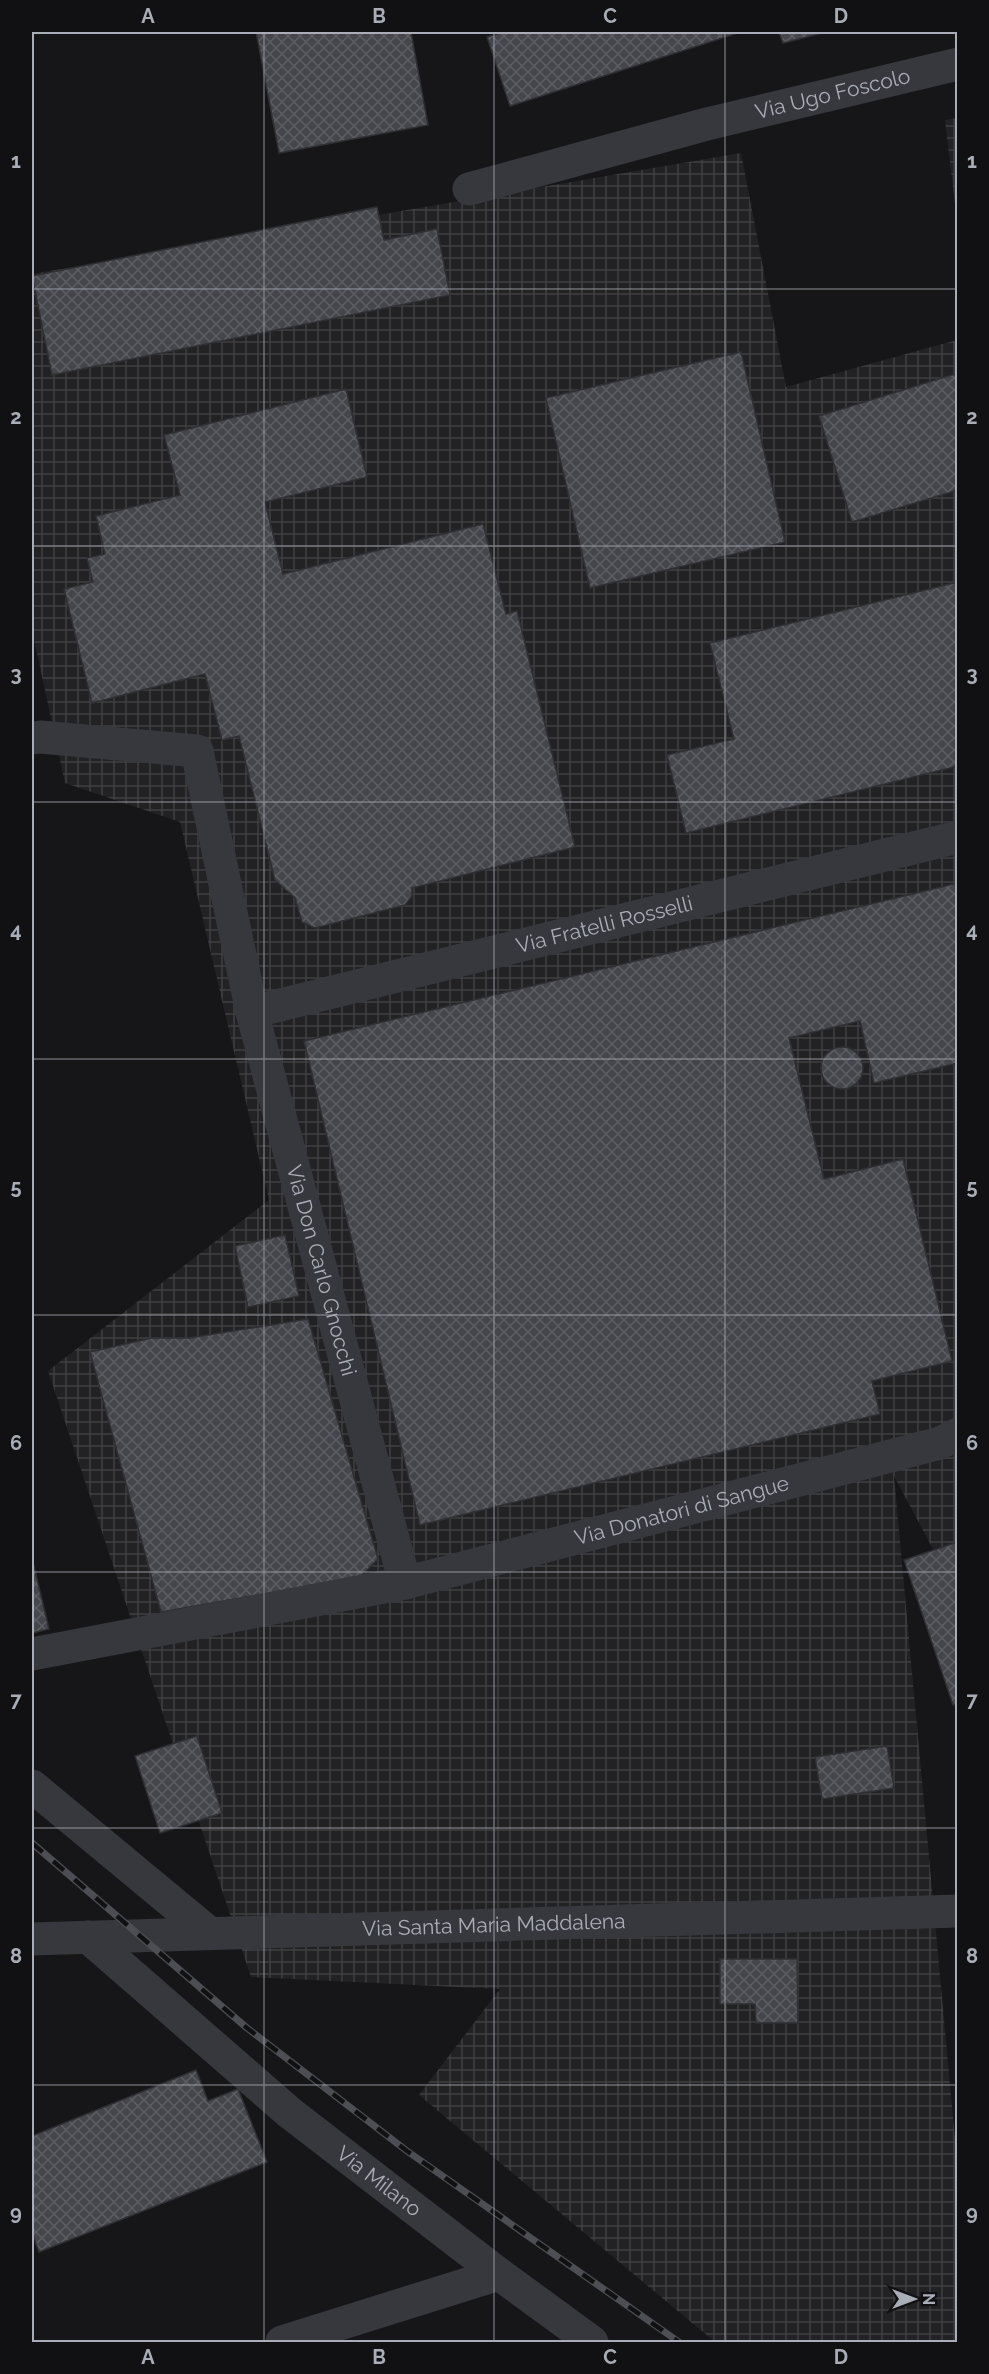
<svg xmlns="http://www.w3.org/2000/svg" width="989" height="2374" font-family="Raleway,sans-serif">
<defs>
<pattern id="industrial-grid" width="8" height="8" patternUnits="userSpaceOnUse" patternTransform="scale(1.5)"><rect width="8" height="8" fill="#222225"/><path d="M0 4h8M4 0v8" fill="none" stroke="#3f3f42"/></pattern>
<pattern id="building-cross-hatch" width="8" height="8" patternUnits="userSpaceOnUse" patternTransform="scale(1.5)"><rect width="8" height="8" fill="#45464b"/><path d="M0 0l8 8M0 8l8-8" fill="none" stroke="#5d5e63"/></pattern>
</defs>
<rect width="100%" height="100%" fill="#161618"/>
<g fill="url(#industrial-grid)">
<path d="M 957,118 L 958,118 L 957,221 L 945,120 Z"/>
<path d="M 741,153 L 786,387 L 957,340 L 957,1594 L 894,1476 L 957,2161 L 957,2342 L 715,2342 L 419,2095 L 500,1989 L 251,1977 L 48,1371 L 269,1200 L 180,822 L 65,783 L 32,630 L 32,274 Z"/>
</g>
<g fill="url(#building-cross-hatch)" stroke="#303034" stroke-width="1.5">
<path d="M 256,32 L 411,32 L 428,125 L 279,153 Z"/>
<path d="M 503,32 L 741,32 L 510,106 L 487,37 Z"/>
<path d="M 779,32 L 826,32 L 783,43 Z"/>
<path d="M 377,207 L 384,240 L 437,229 L 450,295 L 52,375 L 32,276 Z"/>
<path d="M 741,352 L 785,542 L 590,588 L 546,398 Z"/>
<path d="M 958,373 L 958,490 L 852,522 L 819,416 Z"/>
<path d="M 346,389 L 367,477 L 265,502 L 283,574 L 483,524 L 506,614 L 517,611 L 575,847 L 412,888 L 412,896 L 405,905 L 315,928 L 302,922 L 295,898 L 275,880 L 239,736 L 222,740 L 205,674 L 92,703 L 64,589 L 93,582 L 87,558 L 105,554 L 96,516 L 180,495 L 164,435 Z"/>
<path d="M 958,582 L 958,766 L 686,833 L 667,755 L 734,739 L 710,643 Z"/>
<path d="M 958,883 L 958,1063 L 874,1083 L 860,1021 L 789,1038 L 824,1179 L 903,1159 L 952,1361 L 872,1381 L 880,1414 L 420,1525 L 304,1041 Z"/>
<circle cx="842" cy="1068" r="21"/>
<path d="M 285,1235 L 299,1296 L 248,1307 L 235,1246 Z"/>
<path d="M 308,1319 L 378,1559 L 360,1577 L 161,1612 L 90,1352 L 152,1338 L 189,1338 Z"/>
<path d="M 958,1542 L 958,1704 L 953,1705 L 904,1560 Z"/>
<path d="M 32,1558 L 49,1629 L 32,1633 Z"/>
<path d="M 197,1736 L 222,1813 L 160,1833 L 135,1756 Z"/>
<path d="M 887,1746 L 894,1788 L 822,1799 L 815,1757 Z"/>
<path d="M 720,1959 L 797,1959 L 798,2023 L 756,2023 L 755,2004 L 720,2004 Z"/>
<path d="M 196,2070 L 208,2101 L 238,2089 L 267,2162 L 39,2252 L 32,2233 L 32,2136 Z"/>
</g>
<g fill="none" stroke-linecap="round" stroke-linejoin="round">
<g stroke="#37383d" stroke-width="33">
<path id="s1" d="M 469,189 L 707,124 L 958,64"/>
<path id="s2" d="M 32,738 L 40,737 L 197,751 L 252,1012 L 405,1583 L 32,1654"/>
<path id="s3" d="M 252,1012 L 958,837"/>
<path id="s4" d="M 405,1583 L 940,1443 L 958,1434"/>
<path d="M 32,1786 L 208,1932"/>
<path id="s5" d="M 88,1937 L 290,2113 L 499,2274 L 592,2342"/>
<path id="s6" d="M 32,1939 L 958,1911"/>
<path d="M 282,2342 L 499,2274"/>
</g>
<defs>
<path id="rail" d="M 32,1843 L 247,2028 L 407,2151 L 679,2342"/>
</defs>
<use href="#rail" stroke="#4c4e53" stroke-width="7"/>
<use href="#rail" stroke="#111113" stroke-width="4.5" stroke-dasharray="14" stroke-linecap="butt"/>
</g>
<path fill="none" stroke="#a9adb7" stroke-width="1.5" stroke-opacity="0.55" d="M 264,32 L 264,2342M 494,32 L 494,2342M 725,32 L 725,2342M 32,289 L 958,289M 32,546 L 958,546M 32,802 L 958,802M 32,1059 L 958,1059M 32,1315 L 958,1315M 32,1572 L 958,1572M 32,1828 L 958,1828M 32,2085 L 958,2085"/>
<g text-anchor="middle" stroke-width="4.5" stroke-linejoin="round" paint-order="stroke">
<g font-size="21" fill="#a9adb7" stroke="#111113">
<text dy="7" stroke="none"><textPath href="#s1" startOffset="376">Via Ugo Foscolo</textPath></text>
<text dy="7" stroke="none"><textPath href="#s3" startOffset="363">Via Fratelli Rosselli</textPath></text>
<text dy="7" stroke="none"><textPath href="#s2" startOffset="700">Via Don Carlo Gnocchi</textPath></text>
<text dy="7" stroke="none"><textPath href="#s4" startOffset="286">Via Donatori di Sangue</textPath></text>
<text dy="7" stroke="none"><textPath href="#s6" startOffset="462">Via Santa Maria Maddalena</textPath></text>
<text dy="7" stroke="none"><textPath href="#s5" startOffset="380">Via Milano</textPath></text>
</g>
</g>
<rect width="989" height="2374" fill="none" stroke="#111113" stroke-width="66"/>
<g transform="translate(914 2299) rotate(90)" stroke="#111113" stroke-width="4.5" paint-order="stroke">
<path d="M0-4.5L10 22L0 15L-10 22Z" fill="#a9adb7"/>
<text y="-9" font-size="16" font-weight="bold" text-anchor="middle" fill="#a9adb7">N</text>
</g>
<rect x="33" y="33" width="923" height="2308" fill="none" stroke="#a9adb7" stroke-width="2"/>
<g font-size="20" text-anchor="middle" font-weight="bold" fill="#a9adb7">
<text x="148" y="23">A</text>
<text x="379" y="23">B</text>
<text x="610" y="23">C</text>
<text x="841" y="23">D</text>
<text x="16" y="168">1</text>
<text x="972" y="168">1</text>
<text x="16" y="424">2</text>
<text x="972" y="424">2</text>
<text x="16" y="681">3</text>
<text x="972" y="681">3</text>
<text x="16" y="937">4</text>
<text x="972" y="937">4</text>
<text x="16" y="1194">5</text>
<text x="972" y="1194">5</text>
<text x="16" y="1450">6</text>
<text x="972" y="1450">6</text>
<text x="16" y="1707">7</text>
<text x="972" y="1707">7</text>
<text x="16" y="1963">8</text>
<text x="972" y="1963">8</text>
<text x="16" y="2220">9</text>
<text x="972" y="2220">9</text>
<text x="148" y="2364">A</text>
<text x="379" y="2364">B</text>
<text x="610" y="2364">C</text>
<text x="841" y="2364">D</text>
</g>
</svg>
